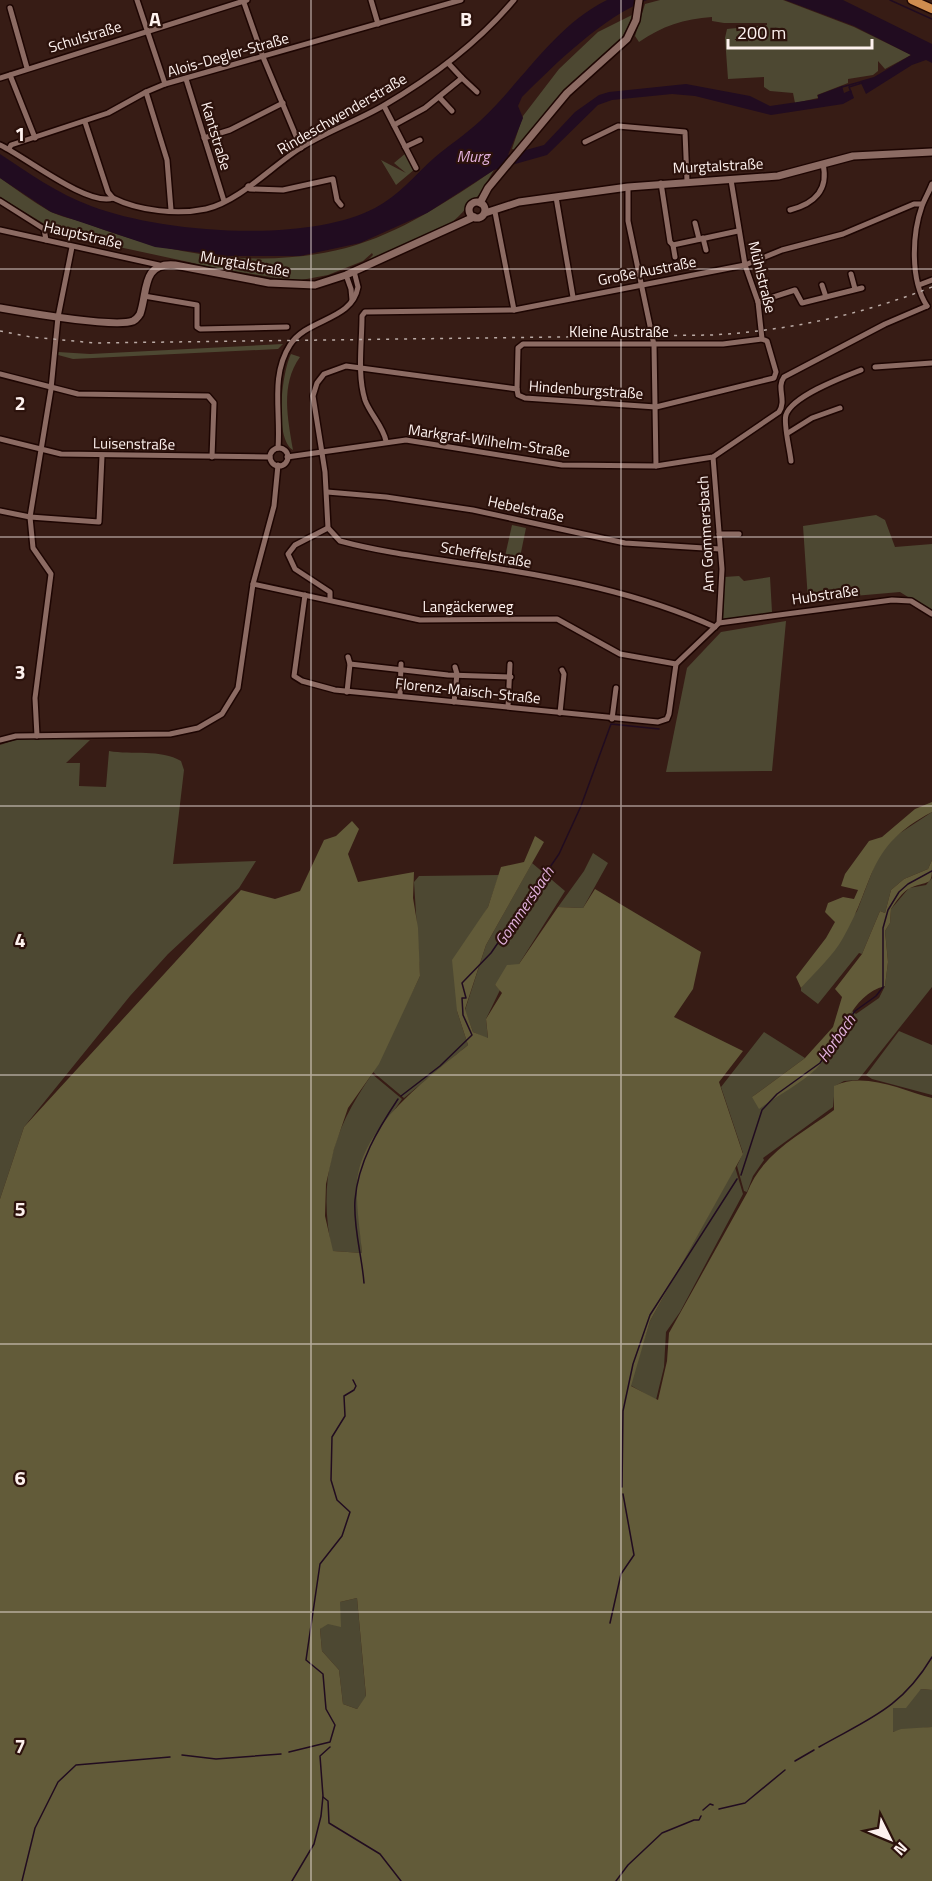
<svg xmlns="http://www.w3.org/2000/svg" width="932" height="1881" font-family="'Titillium Web',sans-serif">
<rect width="100%" height="100%" fill="#371c15"/>
<g fill="#4d4832">
<path d="M 660,0 L 783,0 L 854,27 L 911,55 L 885,69 L 878,61 L 878,71 L 873,75 L 848,79 L 848,83 L 817,95 L 818,98 L 795,103 L 793,93 L 770,91 L 764,87 L 764,77 L 728,79 L 725,38 L 727,29 L 767,25 L 767,23 L 724,23 L 712,21 L 712,17 C 684,19 662,26 639,42 L 635,36 L 645,4 Z"/>
<path d="M 632,15 C 624,48 590,66 568,88 C 549,107 533,129 516,150 L 512,149 L 523,116 L 559,69 L 598,32 Z"/>
<path d="M 406,153 L 415,169 L 396,185 L 381,160 L 406,173 L 394,163 Z"/>
<path d="M 494,170 C 486,182 483,195 470,202 C 450,236 401,247 366,262 L 373,255 L 372,253 L 363,261 L 328,275 L 296,281 L 221,269 L 82,239 L 82,236 L 51,228 L 0,197 L 0,178 C 16,189 32,201 49,211 C 60,217 75,219 88,224 C 169,255 261,270 346,248 C 401,233 448,201 494,170 Z"/>
<path d="M 283,344 L 278,349 L 73,359 L 58,355 L 58,352 L 90,354 Z"/>
<path d="M 291,354 L 300,357 C 280,385 288,419 293,450 C 274,438 282,372 291,354 Z"/>
<path d="M 876,515 L 885,520 L 895,547 L 932,544 L 932,612 L 900,592 L 808,600 L 803,526 Z"/>
<path d="M 512,525 L 526,528 L 518,567 L 503,565 Z"/>
<path d="M 739,576 L 744,581 L 770,577 L 772,612 L 731,622 L 723,619 L 724,577 Z"/>
<path d="M 786,621 L 772,771 L 666,772 L 687,668 L 721,632 Z"/>
<path d="M 34,738 L 90,740 L 66,763 L 80,763 L 79,786 L 106,787 L 109,751 C 132,755 161,749 181,761 L 184,770 L 173,864 L 256,861 L 239,888 L 168,954 L 130,996 L 24,1127 L 0,1199 L 0,745 L 15,740 Z"/>
<path d="M 932,812 L 932,860 L 928,869 L 904,879 L 891,890 L 885,913 L 880,911 L 862,954 L 859,953 L 818,1004 L 801,991 L 801,988 L 857,911 L 879,854 L 894,837 Z"/>
<path d="M 593,853 L 608,863 L 583,908 L 558,907 L 584,871 Z"/>
<path d="M 532,863 L 565,891 L 519,964 L 495,985 L 500,990 L 486,1019 L 488,1039 L 473,1032 L 465,1010 L 486,945 Z"/>
<path d="M 499,875 L 488,907 L 473,933 L 457,1011 L 468,1045 L 404,1098 L 373,1072 L 420,976 L 414,882 L 419,876 Z"/>
<path d="M 932,878 L 932,987 L 858,1080 L 844,1081 L 835,1086 L 833,1107 L 763,1158 L 764,1160 L 753,1176 L 747,1192 L 744,1191 L 737,1166 L 743,1153 L 721,1087 L 764,1032 L 805,1058 L 752,1097 L 816,1068 L 852,1011 L 856,1014 L 879,998 L 885,986 L 888,962 L 885,931 L 890,923 L 891,909 L 909,888 L 926,885 Z"/>
<path d="M 899,1031 L 932,1045 L 932,1095 L 872,1079 L 866,1075 Z"/>
<path d="M 372,1074 L 402,1099 L 367,1150 L 357,1181 L 362,1253 L 332,1251 C 318,1180 331,1133 372,1074 Z"/>
<path d="M 735,1167 L 743,1194 L 680,1312 L 666,1332 L 664,1367 L 656,1400 L 630,1385 L 650,1321 Z"/>
<path d="M 357,1598 L 366,1697 L 357,1709 L 343,1704 L 339,1670 L 322,1651 L 320,1629 L 339,1610 L 340,1602 Z"/>
<path d="M 921,1689 L 932,1690 L 932,1727 L 892,1732 L 893,1707 Z"/>
</g>
<g fill="#625b39" fill-rule="evenodd">
<path d="M 932,802 L 932,812 C 864,848 877,880 843,938 C 833,956 815,972 801,988 L 796,977 L 826,938 L 835,922 L 825,912 L 828,903 L 843,897 L 854,899 L 858,890 L 841,886 L 845,874 L 869,841 L 882,837 L 915,809 Z"/>
<path d="M 352,821 L 359,829 L 348,854 L 358,882 L 414,872 L 413,898 L 418,928 L 420,976 L 379,1064 L 348,1108 L 334,1149 L 326,1184 L 325,1216 L 333,1251 L 362,1253 C 360,1230 356,1206 357,1183 C 361,1126 428,1078 468,1045 L 457,1011 L 452,960 L 488,907 L 501,867 L 524,862 L 535,836 L 544,842 L 486,945 L 465,1009 L 473,1032 L 488,1038 L 486,1019 L 502,993 L 495,985 L 507,965 L 519,964 L 558,907 L 583,908 L 595,889 L 701,952 L 693,989 L 674,1017 L 743,1051 L 719,1082 L 743,1154 L 650,1321 L 631,1386 L 658,1400 L 667,1361 L 669,1333 L 747,1193 C 762,1153 800,1135 834,1110 L 834,1086 C 864,1071 902,1090 932,1098 L 932,1690 L 921,1689 L 906,1708 L 893,1708 L 893,1732 L 901,1729 L 932,1727 L 932,1881 L 0,1881 L 0,1199 L 24,1127 L 241,890 L 275,899 L 300,891 L 324,840 L 336,836 ZM 357,1598 L 366,1696 L 357,1709 L 343,1704 L 339,1670 L 322,1651 L 320,1629 L 328,1624 L 341,1627 L 340,1602 Z"/>
<path d="M 932,860 C 932,888 932,879 910,888 C 902,892 896,902 891,909 L 890,923 L 885,931 L 888,962 L 885,986 C 847,996 841,1044 816,1069 C 800,1084 777,1096 759,1109 L 752,1097 L 805,1058 L 833,1027 L 842,997 L 835,989 L 862,954 L 880,911 L 885,913 L 891,890 L 904,879 L 928,869 Z"/>
</g>
<g fill="#210c20">
<path d="M 607,0 L 647,0 C 603,17 556,63 522,97 L 518,106 L 523,118 L 508,155 L 544,145 L 575,112 L 599,95 L 609,92 L 686,84 L 750,96 L 770,106 L 818,99 L 818,95 L 842,86 L 844,93 L 851,90 L 854,98 L 843,104 L 771,115 L 695,96 L 672,94 L 612,100 L 598,105 L 547,155 L 494,170 L 427,213 L 360,243 L 300,256 L 226,256 L 155,247 L 51,212 L 0,178 L 0,154 C 29,173 58,194 91,206 C 162,233 306,244 375,208 C 398,196 415,175 434,158 C 449,145 465,135 480,121 C 523,81 553,27 607,0 Z"/>
<path d="M 785,0 L 843,0 L 932,44 L 932,63 L 926,60 L 912,65 L 866,94 L 860,81 L 874,77 L 911,55 L 854,26 Z"/>
</g>
<g fill="none" stroke-linecap="round" stroke-linejoin="round">
<g stroke="#210c20" stroke-width="1.5">
<path d="M 890,0 L 932,19"/>
<path d="M 842,87 L 860,82"/>
<path d="M 851,92 L 849,87 L 862,83"/>
<path d="M 401,1096 L 440,1066 L 472,1035 L 463,1015 L 462,998 L 466,998 L 462,983 L 491,953 L 559,854 L 581,806 L 611,724 L 659,729"/>
<path d="M 741,1175 L 762,1110 L 777,1094 L 820,1063 L 855,1011 L 876,996 L 883,987 L 883,928 L 888,910 L 899,892 L 908,884 L 932,871"/>
<path d="M 364,1283 C 362,1256 353,1227 355,1200 C 358,1162 378,1129 398,1099"/>
<path d="M 622,1487 L 623,1411 L 633,1364 L 650,1315 L 737,1179"/>
<path d="M 610,1623 L 621,1574 L 634,1555 L 623,1494"/>
<path d="M 819,1747 C 868,1719 901,1709 932,1657"/>
<path d="M 289,1752 L 330,1742 L 335,1725 L 326,1709 L 323,1674 L 306,1660 L 320,1564 L 342,1536 L 350,1512 L 337,1500 L 331,1480 L 332,1437 L 345,1416 L 344,1396 L 354,1390 L 356,1386 L 353,1380"/>
<path d="M 182,1755 L 216,1759 L 281,1754"/>
<path d="M 795,1761 L 814,1750"/>
<path d="M 323,1797 L 328,1801 L 329,1823 L 380,1854 L 401,1881"/>
<path d="M 719,1809 L 745,1803 L 785,1770"/>
<path d="M 703,1810 L 710,1804 L 713,1805"/>
<path d="M 22,1881 L 35,1828 L 58,1782 L 76,1765 L 170,1757"/>
<path d="M 292,1881 L 314,1844 L 321,1816 L 323,1796 L 320,1756 L 330,1747"/>
<path d="M 616,1881 L 628,1865 L 662,1833 L 694,1820 L 699,1820 L 701,1816"/>
</g>
<defs>
<g id="minor">
<path d="M 137,0 L 165,84"/>
<path d="M 243,0 L 263,57 L 301,148"/>
<path d="M 371,0 L 378,24"/>
<path d="M 10,8 L 27,68"/>
<path d="M 10,75 L 35,138"/>
<path d="M 0,78 L 247,0"/>
<path d="M 462,78 L 477,92"/>
<path d="M 186,79 L 224,201"/>
<path d="M 146,92 L 167,160 L 171,210"/>
<path d="M 439,97 L 452,111"/>
<path d="M 384,106 L 416,168"/>
<path d="M 85,122 L 108,192 L 113,198"/>
<path d="M 394,125 L 425,108 L 462,78 L 448,63"/>
<path d="M 204,138 L 230,130 L 283,103"/>
<path d="M 585,142 L 618,126 L 685,132 L 687,181"/>
<path d="M 0,145 C 24,156 88,207 113,198 C 139,211 178,215 206,209 C 240,201 273,165 302,147 C 328,131 357,121 383,106 C 431,78 478,43 514,0"/>
<path d="M 405,147 L 420,140"/>
<path d="M 9,149 L 11,145 L 108,113 L 146,92 L 165,84 L 461,0"/>
<path d="M 661,183 L 670,242 L 673,245 L 738,231"/>
<path d="M 248,186 L 250,189 L 283,190 L 333,179 L 337,200 L 341,205"/>
<path d="M 628,187 L 628,221 L 654,345 L 656,466"/>
<path d="M 556,197 L 573,297"/>
<path d="M 0,201 L 44,229 L 46,240"/>
<path d="M 790,210 C 814,204 829,190 823,164"/>
<path d="M 495,212 L 514,310"/>
<path d="M 695,223 L 699,239"/>
<path d="M 0,230 L 159,265"/>
<path d="M 703,238 L 706,250"/>
<path d="M 673,245 L 675,257"/>
<path d="M 851,274 L 855,289"/>
<path d="M 346,275 L 351,289 L 352,300"/>
<path d="M 822,285 L 826,297"/>
<path d="M 919,285 L 932,280"/>
<path d="M 144,296 L 197,305 L 197,327 L 200,329 L 287,327"/>
<path d="M 758,302 L 795,290 L 802,303 L 862,288"/>
<path d="M 927,306 C 910,280 912,234 922,206 C 925,198 929,192 932,184"/>
<path d="M 875,367 L 932,363"/>
<path d="M 0,374 L 78,394 L 208,396 L 214,403 L 212,457"/>
<path d="M 517,389 L 518,348 L 523,344 L 723,344 L 762,339"/>
<path d="M 788,433 L 812,418 L 840,408"/>
<path d="M 0,439 L 61,454 L 270,457"/>
<path d="M 386,441 C 383,426 370,414 365,400 C 357,374 362,343 362,316 L 365,312 L 514,310 L 745,265 L 782,250 L 843,234 L 914,204 L 922,204"/>
<path d="M 278,448 C 281,413 270,376 290,345 C 307,318 352,321 358,287 L 354,271"/>
<circle cx="279" cy="457" r="9"/>
<path d="M 287,457 L 406,440 L 562,465 L 656,466 L 713,457 L 779,412 C 787,400 776,388 784,377 L 885,324 L 927,306"/>
<path d="M 791,461 C 790,450 783,423 786,415 C 792,396 843,377 861,370"/>
<path d="M 327,492 L 386,497 L 473,510 L 625,543 L 720,549"/>
<path d="M 0,511 L 30,517 L 99,522 L 102,456"/>
<path d="M 328,528 L 295,545 L 288,554 L 295,569 L 330,592 L 330,600"/>
<path d="M 719,534 L 739,534"/>
<path d="M 253,584 L 420,620 L 557,619 L 620,654 L 676,664"/>
<path d="M 305,595 L 294,676 L 302,681 L 335,690 L 658,722 L 667,719 L 669,714 L 676,664"/>
<path d="M 719,623 L 892,600 L 911,601 L 932,614"/>
<path d="M 715,627 C 640,593 557,577 475,565 C 430,558 384,553 340,541 L 328,528 L 325,472 L 313,396 L 317,383 L 324,374 L 346,366 L 517,389 L 518,395 L 525,398 L 656,407 L 774,378 L 776,372 L 767,341 L 762,339 L 758,302 L 745,265 L 731,180"/>
<path d="M 350,664 L 448,675 L 511,677"/>
<path d="M 676,664 L 719,623 L 722,569 L 713,457"/>
<path d="M 347,692 L 350,664 L 348,657"/>
<path d="M 400,696 L 401,664"/>
<path d="M 454,702 L 457,674 L 455,667"/>
<path d="M 508,707 L 510,664"/>
<path d="M 560,713 L 564,674 L 562,670"/>
<path d="M 612,719 L 616,688"/>
<path d="M 37,736 L 35,698 L 51,574 L 33,548 L 30,517 L 51,389 L 58,317 L 72,247"/>
<path d="M 0,740 L 16,736 L 170,734 L 198,728 L 222,714 L 238,688 L 253,584 L 274,506 L 278,465"/>
</g>
<g id="tertiary">
<circle cx="477" cy="210" r="8"/>
<path d="M 480,203 L 488,188 L 567,93 L 627,39 L 636,20 L 639,0"/>
<path d="M 485,213 L 519,202 L 628,187 L 778,176 L 853,156 L 932,152"/>
<path d="M 0,308 C 23,312 115,328 133,321 C 137,319 137,318 140,314 C 148,292 141,262 175,265 L 269,283 L 315,285 L 346,275 L 474,217"/>
</g>
<path id="primary" d="M 912,0 L 932,9"/>
</defs>
<use href="#minor" stroke="#1d0502" stroke-width="8"/>
<use href="#tertiary" stroke="#1d0502" stroke-width="10"/>
<use href="#primary" stroke="#1d0502" stroke-width="11"/>
<use href="#minor" stroke="#8c6b63" stroke-width="5"/>
<use href="#tertiary" stroke="#8c6b63" stroke-width="7"/>
<use href="#primary" stroke="#cf8d4f" stroke-width="8"/>
<path stroke="#bbaba6" stroke-width="1.5" stroke-dasharray="3 6" stroke-linecap="butt" d="M 0,331 L 31,337 L 95,343 L 711,335 C 787,331 861,315 932,287"/>
</g>
<path fill="none" stroke="#fdf1ee" stroke-width="1.5" stroke-opacity="0.55" d="M 311,0 L 311,1881M 621,0 L 621,1881M 0,269 L 932,269M 0,537 L 932,537M 0,806 L 932,806M 0,1075 L 932,1075M 0,1344 L 932,1344M 0,1612 L 932,1612"/>
<g text-anchor="middle" stroke-width="4.5" stroke-linejoin="round" paint-order="stroke">
<g font-size="15" fill="#fdf1ee" stroke="#2c120c">
<text transform="translate(85 37) rotate(-17)" y="5">Schulstraße</text>
<text transform="translate(228 55) rotate(-16)" y="5">Alois-Degler-Straße</text>
<text transform="translate(342 114) rotate(-30)" y="5">Rindeschwenderstraße</text>
<text transform="translate(216 136) rotate(73)" y="5">Kantstraße</text>
<text transform="translate(718 166) rotate(-3)" y="5">Murgtalstraße</text>
<text transform="translate(83 235) rotate(13)" y="5">Hauptstraße</text>
<text transform="translate(245 264) rotate(10)" y="5">Murgtalstraße</text>
<text transform="translate(647 271) rotate(-11)" y="5">Große Austraße</text>
<text transform="translate(762 277) rotate(76)" y="5">Mühlstraße</text>
<text x="619" y="337">Kleine Austraße</text>
<text transform="translate(586 390) rotate(4)" y="5">Hindenburgstraße</text>
<text transform="translate(489 441) rotate(8)" y="5">Markgraf-Wilhelm-Straße</text>
<text transform="translate(134 444) rotate(1)" y="5">Luisenstraße</text>
<text transform="translate(526 509) rotate(12)" y="5">Hebelstraße</text>
<text transform="translate(706 534) rotate(-93)" y="5">Am Gommersbach</text>
<text transform="translate(486 555) rotate(10)" y="5">Scheffelstraße</text>
<text transform="translate(825 595) rotate(-8)" y="5">Hubstraße</text>
<text x="468" y="612">Langäckerweg</text>
<text transform="translate(468 691) rotate(6)" y="5">Florenz-Maisch-Straße</text>
</g>
<g font-size="16" font-style="italic" fill="#e2b1dd" stroke="#2c120c">
<text x="473" y="162">Murg</text>
<text transform="translate(524 906) rotate(-56)" y="6">Gommersbach</text>
<text transform="translate(836 1038) rotate(-55)" y="6">Horbach</text>
</g>
</g>
<g font-size="20" text-anchor="middle" font-weight="bold" fill="#fdf1ee" stroke="#2c120c" stroke-width="4.5" stroke-linejoin="round" paint-order="stroke">
<text x="155" y="26">A</text>
<text x="466" y="26">B</text>
<text x="20" y="141">1</text>
<text x="20" y="410">2</text>
<text x="20" y="679">3</text>
<text x="20" y="947">4</text>
<text x="20" y="1216">5</text>
<text x="20" y="1485">6</text>
<text x="20" y="1753">7</text>
</g>
<g transform="translate(890 1839) rotate(133)" stroke="#2c120c" stroke-width="4.5" paint-order="stroke">
<path d="M0-4.5L10 22L0 15L-10 22Z" fill="#fdf1ee"/>
<text y="-9" font-size="16" font-weight="bold" text-anchor="middle" fill="#fdf1ee">N</text>
</g>
<path d="M728 39v9h144v-9" fill="none" stroke="#fdf1ee" stroke-width="3"/>
<text x="737" y="39" font-size="18" fill="#fdf1ee" stroke="#2c120c" stroke-width="4.5" paint-order="stroke">200 m</text>
</svg>
